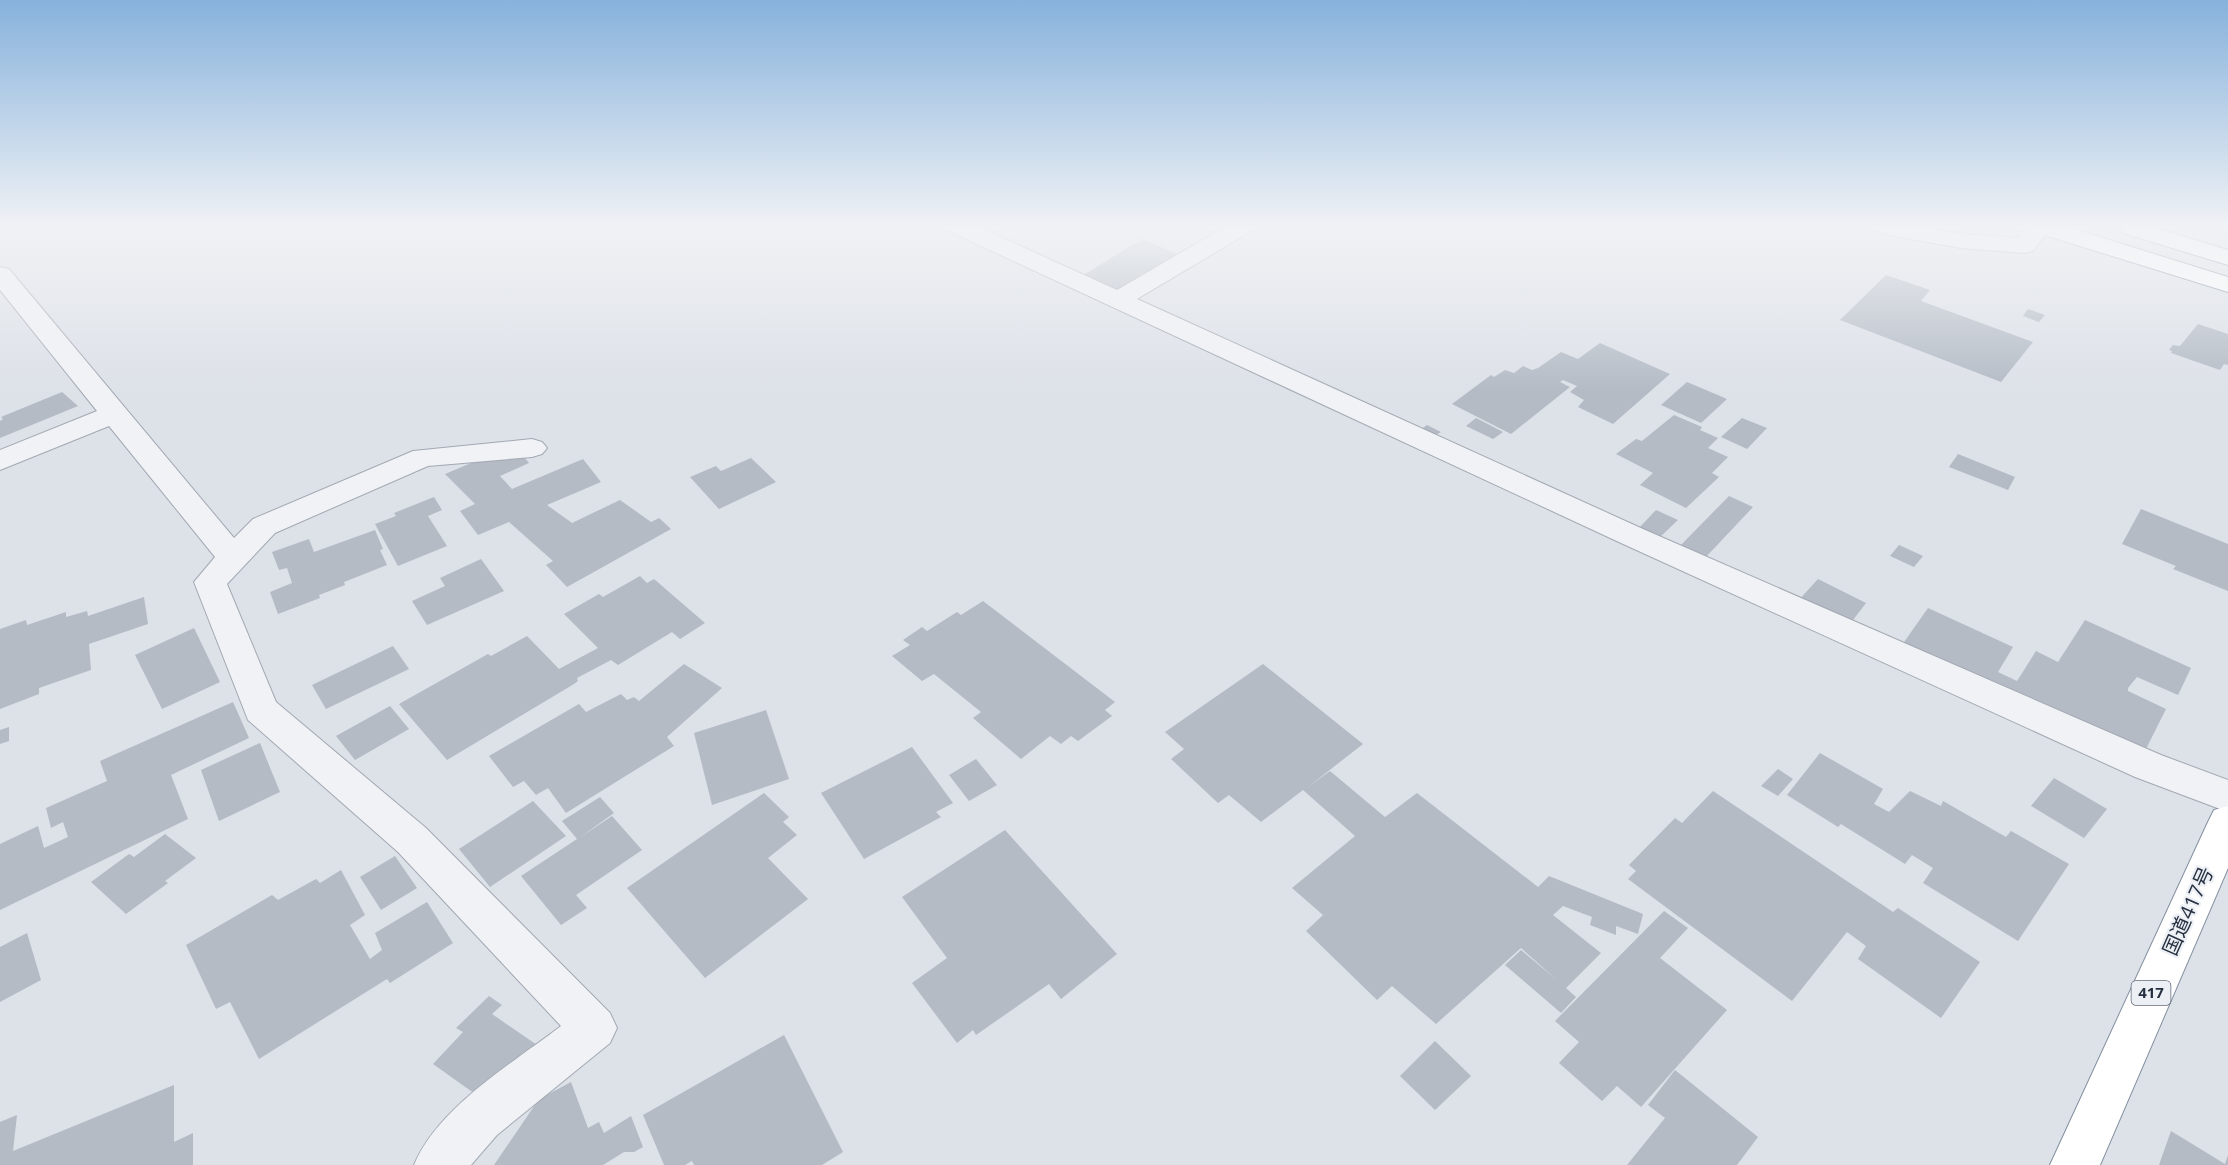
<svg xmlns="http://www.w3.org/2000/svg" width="2228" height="1165" font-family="'Open Sans','Noto Sans JP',sans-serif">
<rect width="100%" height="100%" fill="#dde1e8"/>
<g fill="#b4bbc5">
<path d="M 1142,239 L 1185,257 L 1161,271 L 1154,268 L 1117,291 L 1082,276 Z"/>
<path d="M 1886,275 L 1930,290 L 1921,301 L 2033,342 L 2001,382 L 1840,320 Z"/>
<path d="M 2028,309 L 2045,315 L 2039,322 L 2023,316 Z"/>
<path d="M 2198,324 L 2228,334 L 2228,365 L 2224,364 L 2220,370 L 2171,353 L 2172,351 L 2169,350 L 2173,345 L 2180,346 Z"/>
<path d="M 1600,343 L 1670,374 L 1613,424 L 1578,407 L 1584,400 L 1570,392 L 1577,386 L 1563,380 L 1560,382 L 1570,387 L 1511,434 L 1452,404 L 1491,375 L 1494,377 L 1505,370 L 1514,373 L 1523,366 L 1532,370 L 1538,368 L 1561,352 L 1578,359 Z"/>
<path d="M 1687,382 L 1727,399 L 1701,423 L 1661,405 Z"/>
<path d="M 62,392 L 78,406 L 0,438 L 0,421 L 3,419 L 1,417 Z"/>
<path d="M 1674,415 L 1702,427 L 1700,430 L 1718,438 L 1708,448 L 1728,457 L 1712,473 L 1719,477 L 1686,508 L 1640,485 L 1653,473 L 1616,454 L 1636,439 L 1642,441 Z"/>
<path d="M 1476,418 L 1482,421 L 1503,432 L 1493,439 L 1466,426 Z"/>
<path d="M 1742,418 L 1767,428 L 1747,449 L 1721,437 Z"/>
<path d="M 1427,425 L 1441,432 L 1430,439 L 1416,433 Z"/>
<path d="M 514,445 L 529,463 L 500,476 L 512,489 L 583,459 L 601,482 L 547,505 L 572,523 L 620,500 L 651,522 L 659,518 L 671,529 L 567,587 L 546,565 L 553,561 L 509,522 L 478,535 L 460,511 L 475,504 L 445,474 Z"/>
<path d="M 1958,454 L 2015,477 L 2008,490 L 1949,467 Z"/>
<path d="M 751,458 L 776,482 L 719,509 L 690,477 L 716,466 L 721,471 Z"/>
<path d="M 1729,496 L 1753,507 L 1705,558 L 1680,546 Z"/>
<path d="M 434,497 L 442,510 L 428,516 L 447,546 L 398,566 L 375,524 L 396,516 L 394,513 Z"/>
<path d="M 2141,509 L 2228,544 L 2228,591 L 2173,569 L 2176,566 L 2122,544 Z"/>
<path d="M 1656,510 L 1678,520 L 1659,538 L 1639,528 Z"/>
<path d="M 375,530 L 383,549 L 380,550 L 387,565 L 344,582 L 345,585 L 319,595 L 320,598 L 278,614 L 270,592 L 292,583 L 287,568 L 279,570 L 272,552 L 309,539 L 314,552 Z"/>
<path d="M 1899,545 L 1923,556 L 1914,567 L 1890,556 Z"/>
<path d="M 481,559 L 504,591 L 427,625 L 412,601 L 445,586 L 440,578 Z"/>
<path d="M 640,576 L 647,583 L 654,579 L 705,623 L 680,639 L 672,632 L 618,665 L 611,660 L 577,678 L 578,681 L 574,684 L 447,760 L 399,704 L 488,654 L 491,656 L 527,636 L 559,669 L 598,648 L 564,614 L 599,594 L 603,597 Z"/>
<path d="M 1818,579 L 1866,603 L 1847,628 L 1797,602 Z"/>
<path d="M 144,597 L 148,624 L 89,644 L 91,670 L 39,688 L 39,694 L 0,709 L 0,629 L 26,620 L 27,625 L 66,612 L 66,617 L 87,611 L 88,616 Z"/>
<path d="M 983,601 L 1115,702 L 1105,710 L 1112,716 L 1078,741 L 1071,736 L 1061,744 L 1050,736 L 1021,759 L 973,718 L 981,712 L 934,674 L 922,681 L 892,656 L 910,645 L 903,640 L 922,627 L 927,631 L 957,612 L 961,615 Z"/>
<path d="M 1928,608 L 2013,647 L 1998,672 L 2017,681 L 2036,651 L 2058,662 L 2085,620 L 2191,668 L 2178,695 L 2137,677 L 2128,688 L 2128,691 L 2166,709 L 2140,761 L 1902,645 Z"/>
<path d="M 194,628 L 220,682 L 162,709 L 135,655 Z"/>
<path d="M 393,646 L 409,669 L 326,709 L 312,685 Z"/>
<path d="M 684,664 L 722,688 L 667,737 L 674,746 L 566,813 L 548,788 L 536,795 L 524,781 L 513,787 L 489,756 L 579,704 L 586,712 L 621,694 L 627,700 L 634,697 L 639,701 Z"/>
<path d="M 1263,664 L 1363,744 L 1308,787 L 1330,771 L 1385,817 L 1417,793 L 1538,887 L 1549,876 L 1643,914 L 1638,934 L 1616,926 L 1616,935 L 1590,925 L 1592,917 L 1563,906 L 1553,915 L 1601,953 L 1566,988 L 1576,997 L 1561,1013 L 1505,965 L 1521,950 L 1557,980 L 1521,948 L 1436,1024 L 1392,986 L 1377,1000 L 1306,931 L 1323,915 L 1292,888 L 1355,836 L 1303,790 L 1261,822 L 1229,795 L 1218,803 L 1171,759 L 1184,749 L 1165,732 Z"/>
<path d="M 233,702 L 249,738 L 171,775 L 188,819 L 0,910 L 0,844 L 38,826 L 44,848 L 68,837 L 63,822 L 51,828 L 46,808 L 107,781 L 100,761 Z"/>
<path d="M 390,706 L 409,729 L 355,760 L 336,736 Z"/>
<path d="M 766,710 L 789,779 L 712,805 L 694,733 Z"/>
<path d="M 9,727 L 9,741 L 0,744 L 0,730 Z"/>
<path d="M 260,743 L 280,792 L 219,821 L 201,770 Z"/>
<path d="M 912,747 L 953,803 L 936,812 L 941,817 L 864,859 L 821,793 Z"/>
<path d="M 1820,753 L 1883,789 L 1874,804 L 1889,812 L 1910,791 L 1941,806 L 1943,801 L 2006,837 L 2011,831 L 2069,864 L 2018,941 L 1923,883 L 1933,868 L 1912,855 L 1905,864 L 1841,824 L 1838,827 L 1787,795 Z"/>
<path d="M 976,759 L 997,785 L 969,801 L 949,775 Z"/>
<path d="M 1778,769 L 1793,779 L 1778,796 L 1761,786 Z"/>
<path d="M 2054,778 L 2107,809 L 2084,838 L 2031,806 Z"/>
<path d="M 1713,791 L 1893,912 L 1898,908 L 1980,962 L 1941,1018 L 1858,959 L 1866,946 L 1847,932 L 1792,1001 L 1628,879 L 1636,871 L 1629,865 L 1675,818 L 1682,823 Z"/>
<path d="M 764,793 L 789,817 L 783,822 L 797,835 L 768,858 L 808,899 L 705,978 L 627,888 Z"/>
<path d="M 600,797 L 614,813 L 579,838 L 612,816 L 642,850 L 576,895 L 587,908 L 561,925 L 521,876 L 577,839 L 562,821 Z"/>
<path d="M 533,801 L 566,836 L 490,887 L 459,849 Z"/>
<path d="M 1005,830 L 1117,954 L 1061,999 L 1049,984 L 976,1035 L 973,1030 L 957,1043 L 912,983 L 947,958 L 902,897 Z"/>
<path d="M 165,834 L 196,858 L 165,881 L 168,883 L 126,914 L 91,882 L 129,854 L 134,857 Z"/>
<path d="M 395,856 L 417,888 L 381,910 L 360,877 Z"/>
<path d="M 341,870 L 365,915 L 350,925 L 370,959 L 382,950 L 375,933 L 427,902 L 453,943 L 390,983 L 387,979 L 259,1059 L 230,1002 L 216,1009 L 186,945 L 272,895 L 278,900 L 316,879 L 320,883 Z"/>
<path d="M 1664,911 L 1688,928 L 1660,958 L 1727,1010 L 1641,1107 L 1617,1086 L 1602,1101 L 1559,1063 L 1579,1042 L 1555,1021 Z"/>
<path d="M 27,933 L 41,980 L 0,1002 L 0,947 Z"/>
<path d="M 489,996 L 502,1005 L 492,1014 L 537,1045 L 485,1101 L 433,1064 L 463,1032 L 456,1028 Z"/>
<path d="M 784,1035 L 843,1152 L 822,1165 L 694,1165 L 692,1161 L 685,1165 L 664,1165 L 643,1115 Z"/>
<path d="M 1435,1041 L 1471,1076 L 1435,1110 L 1400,1076 Z"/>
<path d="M 1675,1070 L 1758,1137 L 1737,1165 L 1627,1165 L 1665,1118 L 1648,1105 Z"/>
<path d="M 571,1082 L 588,1128 L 599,1122 L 604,1133 L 631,1116 L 643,1147 L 634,1152 L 624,1152 L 603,1165 L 494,1165 L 539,1099 Z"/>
<path d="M 174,1085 L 174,1142 L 193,1133 L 193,1165 L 0,1165 L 0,1122 L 17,1115 L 13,1151 Z"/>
<path d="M 2171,1131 L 2225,1164 L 2228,1155 L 2228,1165 L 2159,1165 Z"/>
</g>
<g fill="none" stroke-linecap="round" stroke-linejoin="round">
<defs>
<g id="minor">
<path d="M 950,228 L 981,228 L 1117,290 L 1223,228 L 1251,228 L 1248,233 L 1137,299 L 1643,529 L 2161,755 L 2228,780 L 2228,812 L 2135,777 L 1621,543 L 953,233 Z"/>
<path d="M 1878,228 L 1930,228 L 1961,234 L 2019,238 L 2027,228 L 2051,228 L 2033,251 L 2025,253 L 1961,248 L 1889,235 L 1881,233 Z"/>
<path d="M 0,267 L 9,269 L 234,538 L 253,519 L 413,451 L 532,439 L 542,442 L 547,448 L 542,454 L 532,457 L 428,466 L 275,533 L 227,584 L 276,702 L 426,828 L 610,1013 L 617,1028 L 610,1043 L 497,1135 L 471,1165 L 414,1165 C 438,1107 513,1063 561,1026 L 398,852 L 248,720 L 194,582 L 215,557 L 109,426 L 0,470 L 0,450 L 97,411 L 0,290 Z"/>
</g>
<g id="highway">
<path d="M 2035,228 L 2071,228 L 2228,277 L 2228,292 L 2038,233 Z"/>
<path d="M 2120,228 L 2156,228 L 2228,250 L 2228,265 L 2123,233 Z"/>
<path d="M 2228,806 L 2228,868 L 2100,1165 L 2050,1165 L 2208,822 L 2214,810 Z"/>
</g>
</defs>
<use href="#minor" stroke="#a2a8b2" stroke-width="2"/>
<use href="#highway" stroke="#838f9f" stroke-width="2"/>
<use href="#minor" fill="#f0f2f6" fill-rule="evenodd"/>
<use href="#highway" fill="#fff" fill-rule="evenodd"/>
</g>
<linearGradient id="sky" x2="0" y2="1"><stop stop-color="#87b2dc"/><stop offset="0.58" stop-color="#f0f2f5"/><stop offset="1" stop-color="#f0f2f5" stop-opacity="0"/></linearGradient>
<rect width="2228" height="391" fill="url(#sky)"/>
<g text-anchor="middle" stroke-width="4.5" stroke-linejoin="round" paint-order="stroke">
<rect fill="#ecf0f5" stroke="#616976" stroke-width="1.5" x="2131.5" y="981" width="39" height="24" rx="4.5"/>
<g font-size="15" font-weight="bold" fill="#252f3f">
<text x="2151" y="998">417</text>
</g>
<g font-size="20" fill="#252f3f" stroke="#ecf0f5">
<text transform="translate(2188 911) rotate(-66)" y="7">国道417号</text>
</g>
</g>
</svg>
